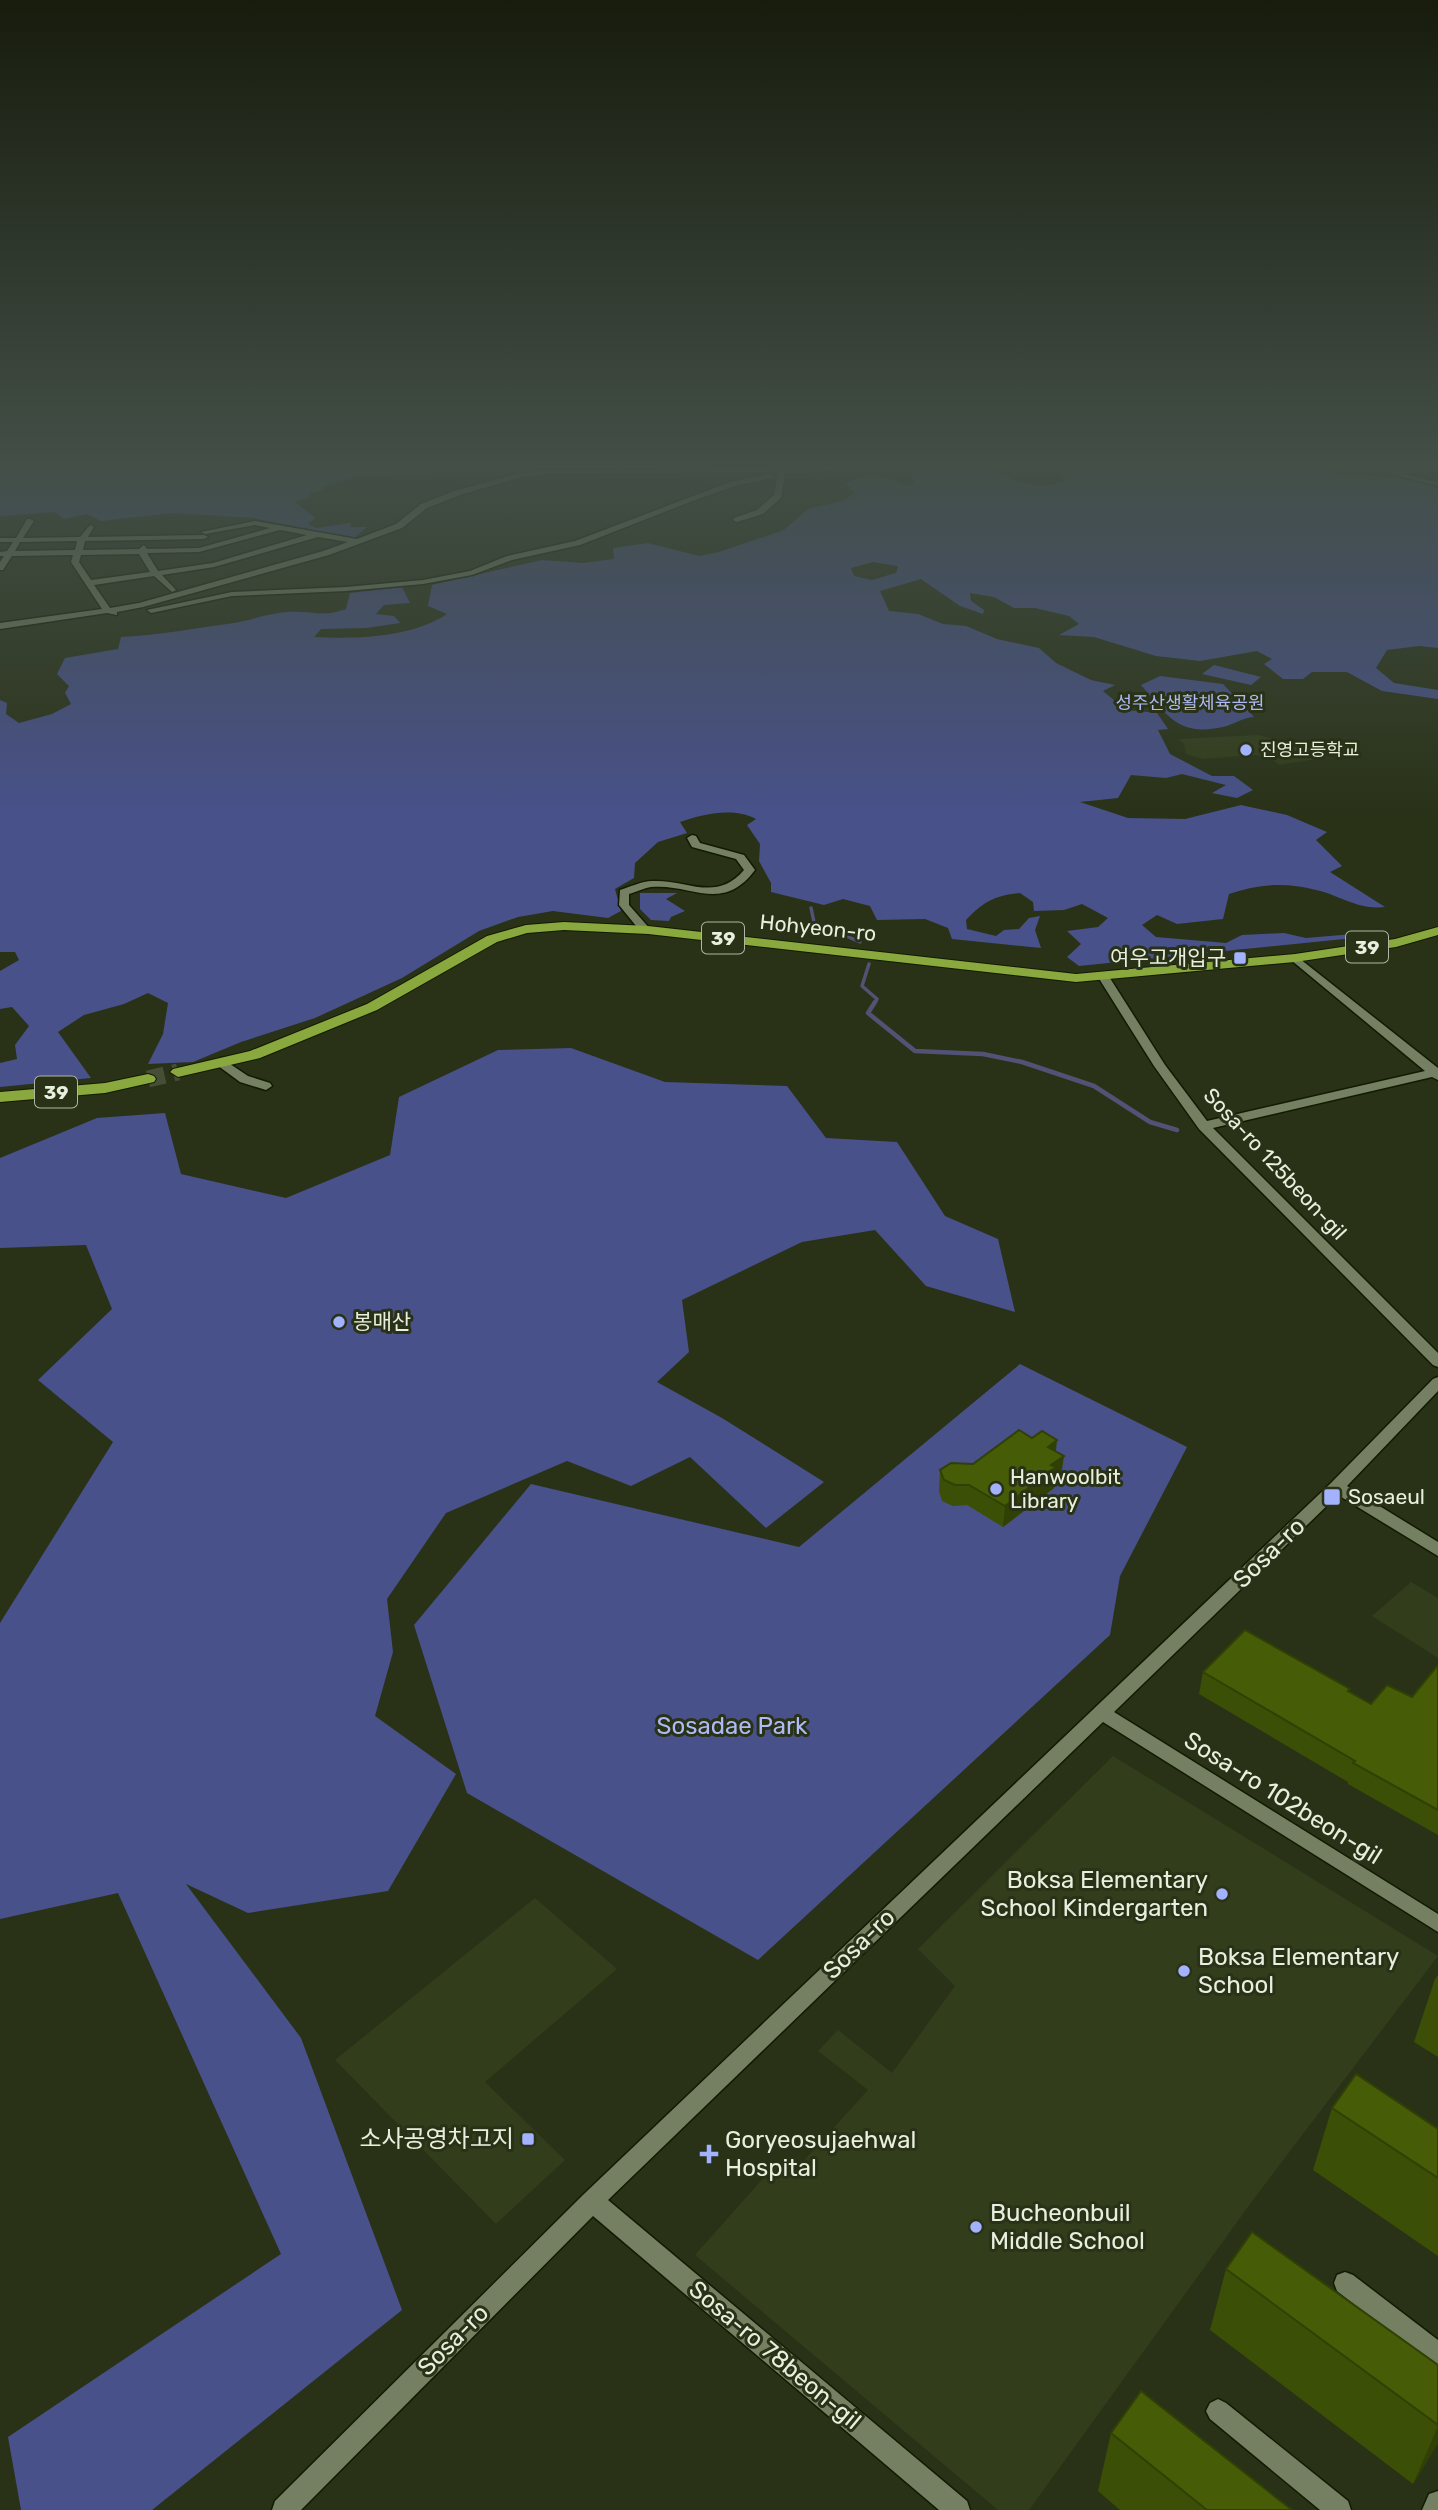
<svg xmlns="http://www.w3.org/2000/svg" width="1438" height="2510" font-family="Rubik,'Noto Sans KR',sans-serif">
<rect width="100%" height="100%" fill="#293217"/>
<g fill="#323d1b">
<path d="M 1258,735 L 1301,746 L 1323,758 L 1279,765 L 1270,757 L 1254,755 L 1203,759 L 1186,754 L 1184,744 L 1179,739 Z"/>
<path d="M 1411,1582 L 1438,1598 L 1438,1658 L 1372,1616 Z"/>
<path d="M 1113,1756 L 1438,1956 L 1253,2200 L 1029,2510 L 998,2510 L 695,2255 L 774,2166 L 789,2177 L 868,2090 L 818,2051 L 838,2030 L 892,2073 L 955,1986 L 918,1949 Z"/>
<path d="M 535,1898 L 617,1969 L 485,2082 L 565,2160 L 496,2224 L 335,2060 Z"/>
</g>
<g fill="#48518a" fill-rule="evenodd">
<path d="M 0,467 L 432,467 L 432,474 L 357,476 L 324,486 L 323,490 L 309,494 L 310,497 L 295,502 L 315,518 L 308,524 L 316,528 L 351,523 L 351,527 L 367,527 L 354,538 L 253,518 L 220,516 L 172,513 L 101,521 L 87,514 L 64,519 L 55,512 L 0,516 Z"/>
<path d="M 898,467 L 991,467 L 1017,482 L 1045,486 L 1067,482 L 1060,472 L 1102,470 L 1102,467 L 1319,467 L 1323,473 L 1438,480 L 1438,648 L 1419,646 L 1387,650 L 1376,668 L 1394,683 L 1438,690 L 1438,699 L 1382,691 L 1347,672 L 1312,672 L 1303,679 L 1283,679 L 1264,664 L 1272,659 L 1257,651 L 1200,661 L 1156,656 L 1094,637 L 1059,635 L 1079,624 L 1069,616 L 1035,608 L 1014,608 L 994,597 L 970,593 L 971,601 L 984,610 L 983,614 L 960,606 L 921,579 L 880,591 L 889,611 L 918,614 L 943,624 L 966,626 L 997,639 L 1039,648 L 1056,663 L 1091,680 L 1115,685 L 1103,691 L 1126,710 L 1157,713 L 1168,729 L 1158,730 L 1170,754 L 1212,776 L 1234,776 L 1253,790 L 1237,798 L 1212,793 L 1226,785 L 1182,774 L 1166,778 L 1131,775 L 1118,798 L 1080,802 L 1128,818 L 1185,819 L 1241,805 L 1287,815 L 1327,832 L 1316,840 L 1342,866 L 1330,872 L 1385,907 C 1357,910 1342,896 1316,890 C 1285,882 1258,884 1229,894 L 1223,919 L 1177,924 L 1157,915 L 1142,925 L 1156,937 L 1226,943 L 1242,935 L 1284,933 L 1306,938 L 1353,934 L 1364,937 L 1079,966 L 1067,957 L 1081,944 L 1067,931 L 1098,927 L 1108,918 L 1082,904 L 1064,910 L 1034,911 L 1033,902 L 1020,893 C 995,895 983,902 966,920 L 967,929 L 996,936 L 1004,930 L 1019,929 L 1029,918 L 1040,916 L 1035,930 L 1041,948 L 952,939 L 948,928 L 925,919 L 877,920 L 870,906 L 843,899 L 824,905 L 771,892 L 771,883 L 759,861 L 760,844 L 747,825 L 756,819 C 733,807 703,814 680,822 L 687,833 L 658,842 L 635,863 L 634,878 L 615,889 L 621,911 L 608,918 L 553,911 L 518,917 L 479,931 L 402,978 L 315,1018 L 241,1042 L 193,1062 L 148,1064 L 163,1034 L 168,1003 L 148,993 L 124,1004 L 84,1015 L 58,1032 L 91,1078 L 0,1087 L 0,1063 L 17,1059 L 15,1045 L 29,1026 L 12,1007 L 0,1009 L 0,971 L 19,960 L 15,952 L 0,952 L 0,700 L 7,703 L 6,714 L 19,723 L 52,714 L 71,704 L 65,693 L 69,686 L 57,674 L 65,658 L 118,649 L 121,637 C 160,635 197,628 234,623 C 252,620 269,613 288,612 C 311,610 322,618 346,609 L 350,593 L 402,587 L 410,603 L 384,605 L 376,614 L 394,616 L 400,623 L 366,628 L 321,629 L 314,637 C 356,639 411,638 447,614 L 428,606 L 432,585 L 542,560 L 583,563 L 614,559 L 613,548 L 648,543 L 699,556 L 719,552 L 784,530 L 808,509 L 842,501 L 855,493 L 846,484 C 872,469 881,475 907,486 L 915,483 L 911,473 ZM 873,562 L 897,566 L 898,567 L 896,573 L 872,580 L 854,576 L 851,568 Z"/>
<path d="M 1214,665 L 1261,677 L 1251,685 L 1202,674 Z"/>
<path d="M 1160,676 L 1223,684 L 1254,717 C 1242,718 1235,724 1223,727 C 1178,737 1167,715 1141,685 Z"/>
<path d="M 640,893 L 677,893 L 666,899 L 685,911 L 671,917 L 669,921 L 651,920 L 640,909 Z"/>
<path d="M 571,1048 L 665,1082 L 787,1086 L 826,1138 L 897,1142 L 945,1216 L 998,1239 L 1015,1312 L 926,1286 L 875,1230 L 802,1242 L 682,1300 L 689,1352 L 657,1382 L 722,1418 L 824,1482 L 766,1528 L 690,1457 L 631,1486 L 567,1461 L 446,1513 L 387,1599 L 393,1652 L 375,1716 L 456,1774 L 388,1891 L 248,1913 L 186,1884 L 301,2038 L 402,2310 L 152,2510 L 21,2510 L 8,2437 L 281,2254 L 118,1893 L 0,1919 L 0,1623 L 113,1442 L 38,1380 L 112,1309 L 86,1245 L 0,1248 L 0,1158 L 97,1118 L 165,1113 L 181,1174 L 286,1198 L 390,1155 L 399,1097 L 498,1050 Z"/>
<path d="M 1020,1364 L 1187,1447 L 1120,1576 L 1110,1635 L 758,1960 L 467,1793 L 414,1625 L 531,1484 L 799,1547 Z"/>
</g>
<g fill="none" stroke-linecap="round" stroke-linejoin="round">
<g stroke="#515276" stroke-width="3.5">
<path d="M 811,908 L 814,922 L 860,942"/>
<path d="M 869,964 L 862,986 L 877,999 L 874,1004"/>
</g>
<path stroke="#515276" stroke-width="4.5" d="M 875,1002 L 868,1013 L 915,1051 L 983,1054 L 1022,1062 L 1094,1086 L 1150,1122 L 1177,1130"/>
<path stroke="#464e35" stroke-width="17" stroke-dasharray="17 9" stroke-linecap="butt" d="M 148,1079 L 178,1072"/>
<defs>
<g id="minor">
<path d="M 734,467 L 809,469 L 846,467 L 809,473 L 785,473 L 781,498 L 763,514 L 737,522 L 733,520 L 734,518 L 757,510 L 774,495 L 778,472 L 548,474 L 521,477 L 460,495 L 427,508 L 402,528 L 329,555 L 143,607 L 117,612 L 117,615 L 107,613 L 0,629 L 0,623 L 102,609 L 71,562 L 73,555 L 12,556 L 3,570 L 0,570 L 0,562 L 4,556 L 0,556 L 0,552 L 7,551 L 13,542 L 0,542 L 0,538 L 16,538 L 27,519 L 30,519 L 34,521 L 23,538 L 80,537 L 90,525 L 94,527 L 88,537 L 204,535 L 208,537 L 204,539 L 85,541 L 83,550 L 139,549 L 144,545 L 147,549 L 199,548 L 270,528 L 255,525 L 205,534 L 201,532 L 255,521 L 357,539 L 396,524 L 421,504 L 454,491 L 520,473 L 548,470 L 633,471 ZM 280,530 L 307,535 L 213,563 L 158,571 L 147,553 L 199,552 ZM 318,537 L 348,542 L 323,551 L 139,603 L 110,608 L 94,585 L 154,576 L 172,592 L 176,590 L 162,575 L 214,567 ZM 77,541 L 75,550 L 15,551 L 20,542 ZM 139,554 L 150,572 L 91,580 L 79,562 L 81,555 Z"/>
<path d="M 1438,468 L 1438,472 L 1399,473 L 1438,482 L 1438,486 L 1391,474 L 1396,469 Z"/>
<path d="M 770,474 L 774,476 L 773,478 L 735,486 L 695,500 L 580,545 L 512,560 L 472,575 L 423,584 L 346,591 L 232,596 L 151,613 L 147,610 L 232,592 L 346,587 L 423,580 L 470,571 L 507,556 L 575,541 L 730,482 Z"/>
<path d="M 692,835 L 696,836 L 700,843 L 744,855 L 755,870 C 722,914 692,883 651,887 C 644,888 636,892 629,894 L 629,905 L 651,930 L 649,932 L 641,932 L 619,905 L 620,890 C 630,887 642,881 652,881 C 687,879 716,903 744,870 L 736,859 L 692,847 L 687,838 Z"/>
<path d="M 1295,955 L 1438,1068 L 1438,1080 L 1432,1077 L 1213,1128 L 1438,1353 L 1438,1367 L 1433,1365 L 1199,1129 L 1154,1066 L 1098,977 L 1104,974 L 1108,975 L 1165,1065 L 1207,1121 L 1425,1071 L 1291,960 L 1291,956 Z"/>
<path d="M 221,1058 L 248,1076 L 270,1083 L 272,1086 L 266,1090 L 240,1082 L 217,1065 L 215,1062 Z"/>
<path d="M 1438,1377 L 1438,1391 L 1347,1486 L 1438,1542 L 1438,1556 L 1338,1495 L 1114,1712 L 1438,1914 L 1438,1932 L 1103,1722 L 608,2200 L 967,2501 L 970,2510 L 939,2510 L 593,2216 L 301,2510 L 272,2510 L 275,2501 L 584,2194 L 1331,1483 L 1433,1379 Z"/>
<path d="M 1345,2272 L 1353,2275 L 1438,2340 L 1438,2367 L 1430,2363 L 1337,2291 L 1334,2283 L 1337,2275 Z"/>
<path d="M 1218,2399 L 1226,2403 L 1348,2501 L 1351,2510 L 1320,2510 L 1210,2419 L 1206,2411 L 1210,2403 Z"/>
<path d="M 1438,2491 L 1438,2510 L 1422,2510 L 1429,2494 Z"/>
</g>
<g id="major">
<path d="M 564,922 L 648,926 L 1076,974 L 1295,954 L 1395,939 L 1438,927 L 1438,935 L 1396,947 L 1295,962 L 1076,982 L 648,934 L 564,930 L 527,933 L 497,942 L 377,1010 L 260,1058 L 178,1077 L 170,1072 L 173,1069 L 250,1051 L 367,1004 L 487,936 L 526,925 Z"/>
<path d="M 148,1074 L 154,1076 L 156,1079 L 154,1082 L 105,1093 L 0,1102 L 0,1092 L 105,1083 Z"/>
</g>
</defs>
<use href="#minor" stroke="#121a02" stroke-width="3"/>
<use href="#major" stroke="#121a02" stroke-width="2"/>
<use href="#minor" fill="#748061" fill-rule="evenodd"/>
<use href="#major" fill="#89a83e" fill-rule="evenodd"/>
</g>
<g fill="#3c4f06">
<path d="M 1056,1451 L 1061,1476 L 1055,1481 L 1054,1488 L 1003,1527 L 967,1505 L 953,1506 L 942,1501 L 939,1491 L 940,1470 Z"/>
<path d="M 1438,1665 L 1438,1835 L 1348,1784 L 1348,1782 L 1199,1694 L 1203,1672 L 1349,1692 L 1371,1704 L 1412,1697 Z"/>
<path d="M 1438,1975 L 1438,2057 L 1414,2042 L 1435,1979 Z"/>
<path d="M 1332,2108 L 1438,2129 L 1438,2256 L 1313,2170 Z"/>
<path d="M 1226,2269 L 1438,2365 L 1438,2443 L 1413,2484 L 1210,2330 Z"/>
<path d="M 1111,2433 L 1292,2510 L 1120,2510 L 1098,2491 Z"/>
</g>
<g fill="#314005">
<path d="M 1057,1440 L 1055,1460 L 1048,1447 Z"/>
<path d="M 1064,1456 L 1061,1476 L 1055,1481 L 1054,1488 L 1003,1527 L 1005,1506 L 1051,1465 Z"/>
<path d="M 1438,2426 L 1438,2443 L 1413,2484 Z"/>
</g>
<g fill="#465c07" stroke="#314005" stroke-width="2">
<path d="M 1019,1430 L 1032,1438 L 1042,1431 L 1057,1440 L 1048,1447 L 1064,1456 L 1051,1465 L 1056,1467 L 1005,1506 L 969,1485 L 955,1485 L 944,1480 L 940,1470 L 951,1463 L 973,1464 Z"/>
<path d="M 1245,1630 L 1350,1689 L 1348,1691 L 1371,1704 L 1387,1685 L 1412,1697 L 1438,1665 L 1438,1810 L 1353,1763 L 1355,1761 L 1203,1672 Z"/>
<path d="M 1356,2074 L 1438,2129 L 1438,2178 L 1332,2108 Z"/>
<path d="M 1252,2232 L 1438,2365 L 1438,2425 L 1226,2269 Z"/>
<path d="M 1141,2391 L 1292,2510 L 1207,2510 L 1111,2433 Z"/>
</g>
<linearGradient id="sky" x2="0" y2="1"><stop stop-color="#171c0d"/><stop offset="0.57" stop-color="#434f47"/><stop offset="1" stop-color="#434f47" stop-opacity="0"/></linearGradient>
<rect width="1438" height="818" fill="url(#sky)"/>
<g fill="#a3b2fd" stroke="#293217" stroke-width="2.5">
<circle cx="1246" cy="750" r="7"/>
<rect x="1233" y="951" width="14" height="14" rx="3.5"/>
<circle cx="339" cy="1322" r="7"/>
<circle cx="996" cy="1489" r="7"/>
<rect x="1323" y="1488" width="18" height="18" rx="3.5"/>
<circle cx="1222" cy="1894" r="7"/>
<circle cx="1184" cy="1971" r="7"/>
<rect x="521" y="2132" width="14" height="14" rx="3.5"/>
<path d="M705.5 2143.5h7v7h7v7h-7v7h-7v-7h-7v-7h7z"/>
<circle cx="976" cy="2227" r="7"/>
</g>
<g text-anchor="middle" stroke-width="6" stroke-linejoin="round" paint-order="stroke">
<g font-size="18" fill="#aebaf3" stroke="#293217">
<text x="1190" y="709">성주산생활체육공원</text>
</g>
<g font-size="18" fill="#e8efde" stroke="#293217" text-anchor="start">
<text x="1260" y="756">진영고등학교</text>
</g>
<g fill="#293217" stroke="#afb6a2" stroke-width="2">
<rect x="702" y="922.5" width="42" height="31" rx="5"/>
<rect x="1346" y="931.5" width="42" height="31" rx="5"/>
<rect x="35" y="1076.5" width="42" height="31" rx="5"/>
</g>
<g font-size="19" font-weight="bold" fill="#e8efde">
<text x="723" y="945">39</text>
<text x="1367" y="954">39</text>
<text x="56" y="1099">39</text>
</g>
<g font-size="21" fill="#e8efde" stroke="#293217">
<text transform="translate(818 928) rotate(6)" y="7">Hohyeon-ro</text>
<text transform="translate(1275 1164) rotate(47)" y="7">Sosa-ro 125beon-gil</text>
</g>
<g font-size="21" fill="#e8efde" stroke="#293217" text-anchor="start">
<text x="1226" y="965" text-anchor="end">여우고개입구</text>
<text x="353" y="1329">봉매산</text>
<text x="1010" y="1484">Hanwoolbit<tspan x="1010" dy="24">Library</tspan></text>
<text x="1348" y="1504">Sosaeul</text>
</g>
<g font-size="24" fill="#e8efde" stroke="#293217">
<text transform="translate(1269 1553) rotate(-44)" y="8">Sosa-ro</text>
<text transform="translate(1283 1798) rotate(32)" y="8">Sosa-ro 102beon-gil</text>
<text transform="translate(859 1944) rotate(-44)" y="8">Sosa-ro</text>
<text transform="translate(453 2340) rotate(-45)" y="8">Sosa-ro</text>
<text transform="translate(775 2355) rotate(40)" y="8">Sosa-ro 78beon-gil</text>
</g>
<g font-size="24" fill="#aebaf3" stroke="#293217">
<text x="732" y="1734">Sosadae Park</text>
</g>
<g font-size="24" fill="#e8efde" stroke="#293217" text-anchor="start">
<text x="1208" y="1888" text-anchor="end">Boksa Elementary<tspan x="1208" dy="28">School Kindergarten</tspan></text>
<text x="1198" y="1965">Boksa Elementary<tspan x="1198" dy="28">School</tspan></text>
<text x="514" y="2147" text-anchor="end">소사공영차고지</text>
<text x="725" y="2148">Goryeosujaehwal<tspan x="725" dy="28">Hospital</tspan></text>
<text x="990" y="2221">Bucheonbuil<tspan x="990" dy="28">Middle School</tspan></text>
</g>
</g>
</svg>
